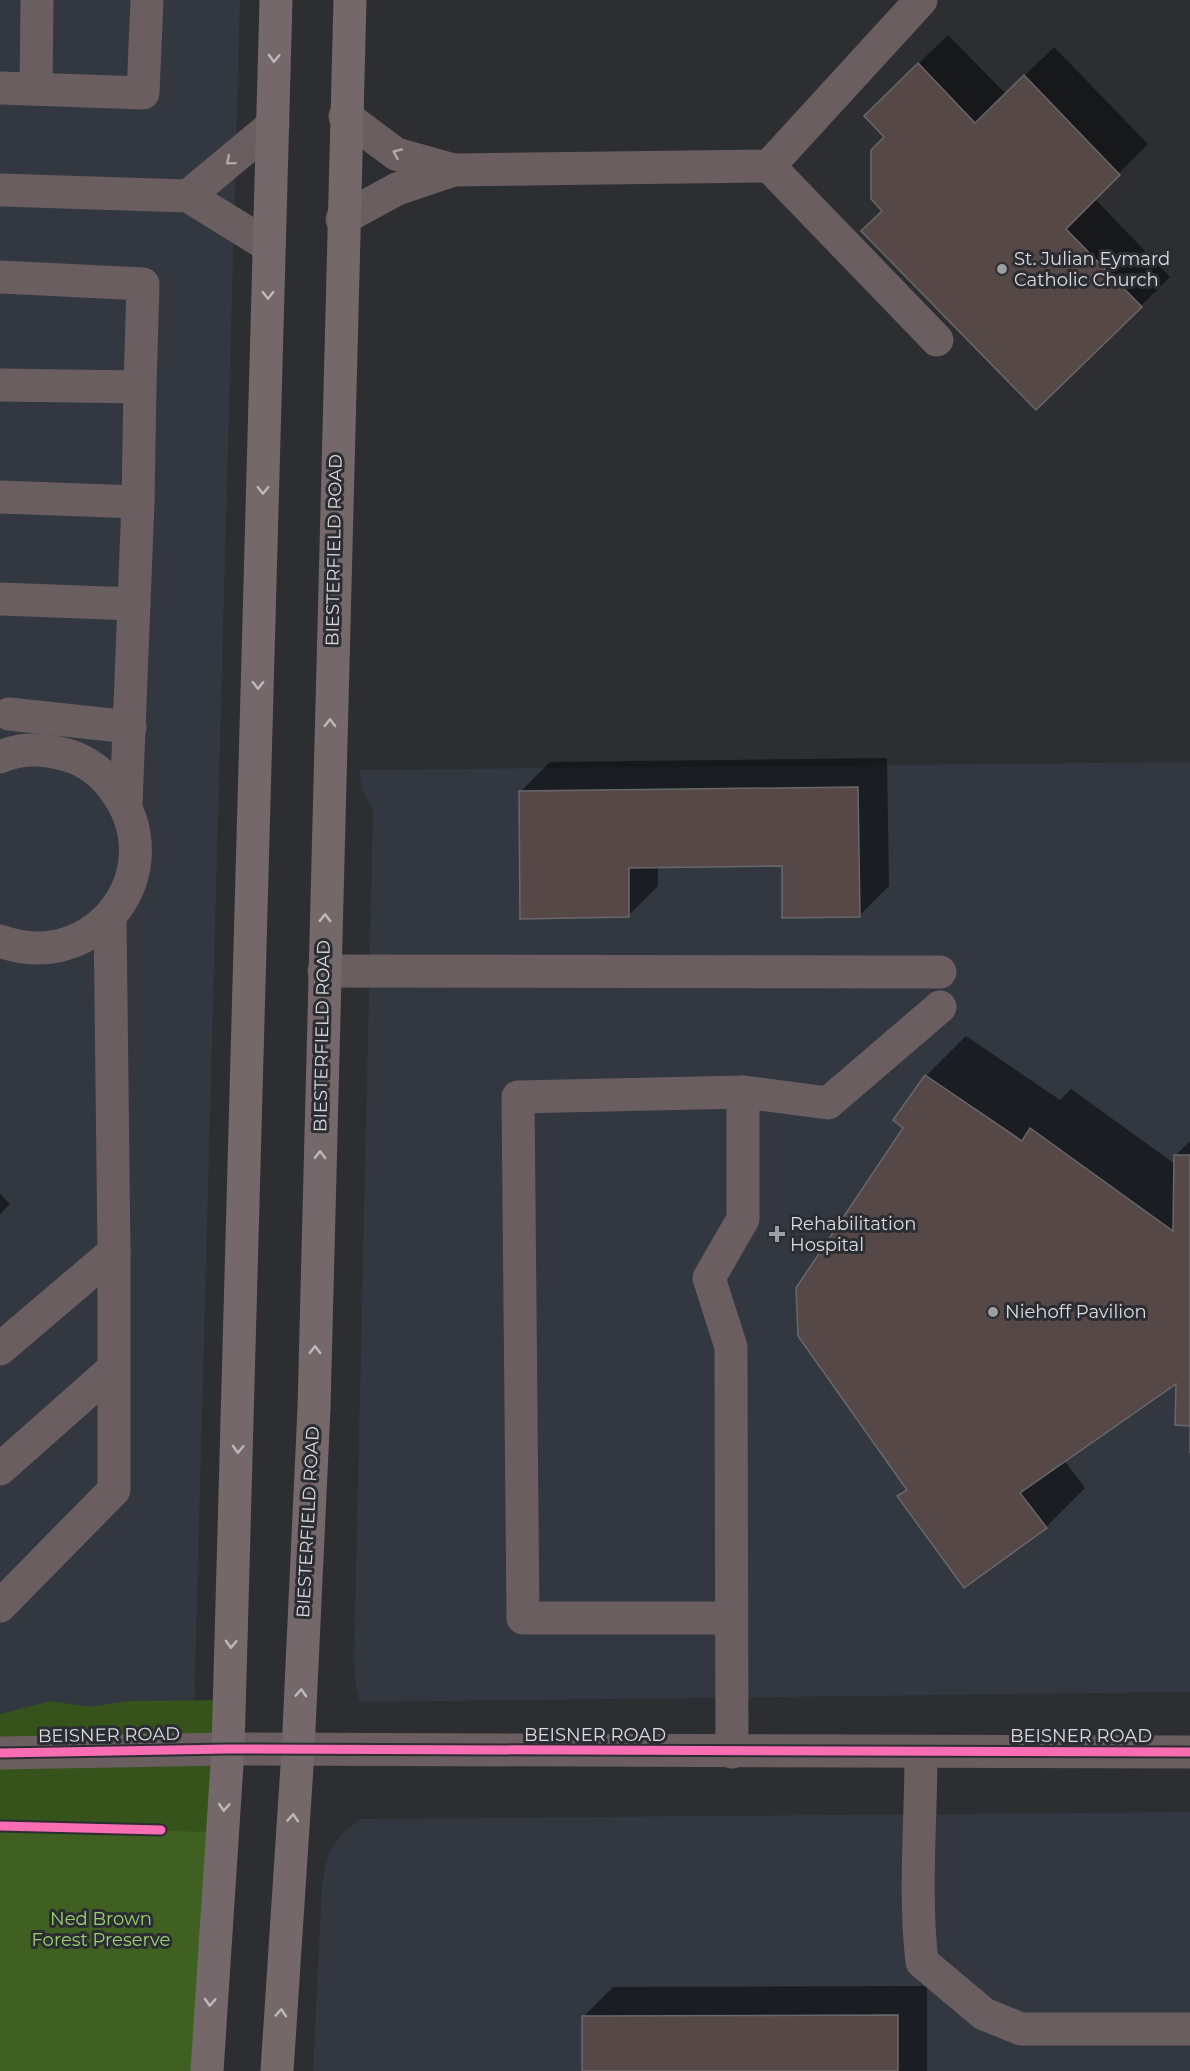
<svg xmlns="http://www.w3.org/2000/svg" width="1190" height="2071" font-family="Montserrat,sans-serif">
<rect width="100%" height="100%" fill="#2c2e31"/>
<g fill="#323740">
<path d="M 0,0 L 240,0 L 194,1712 L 0,1714 Z"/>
<path d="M 1190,762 L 1190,1692 L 360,1702 L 356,1689 L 354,1657 L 373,810 L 362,789 L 359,770 Z"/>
<path d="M 1190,1812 L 1190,2071 L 313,2071 L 322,1882 L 329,1853 L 342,1834 L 360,1819 Z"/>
</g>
<path fill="#36531b" d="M 229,1700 L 222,1832 L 0,2071 L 0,1714 L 51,1701 L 90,1707 L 128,1701 Z"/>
<path fill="#3f6020" d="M 0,1826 L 209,1832 L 192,2071 L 0,2071 Z"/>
<g fill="#0007">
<path d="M 948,35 L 1006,94 L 1054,47 L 1148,144 L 1094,198 L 1170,277 L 1141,306 L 884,211 L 895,86 Z"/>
<path d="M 887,758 L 889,886 L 859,916 L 784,865 L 658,866 L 658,886 L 628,916 L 520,792 L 550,762 Z"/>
<path d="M 966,1036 L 1060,1100 L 1071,1089 L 1175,1164 L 1176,1155 L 1190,1141 L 1190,1425 L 1177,1381 L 1064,1460 L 1085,1488 L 1046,1527 L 899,1497 L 907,1489 L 905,1128 L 895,1120 L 926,1076 Z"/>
<path d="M 0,1194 L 10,1204 L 0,1214 Z"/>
<path d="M 927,1986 L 927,2071 L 584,2071 L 583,2017 L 613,1987 Z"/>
</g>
<g fill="#574848" stroke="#68686a" stroke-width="1.5">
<path d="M 918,63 L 975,123 L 1024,75 L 1120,175 L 1066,229 L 1142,307 L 1036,410 L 861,231 L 882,211 L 871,199 L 871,150 L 884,137 L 864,116 Z"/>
<path d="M 858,787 L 860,917 L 782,918 L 782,866 L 629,868 L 629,917 L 520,919 L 519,791 Z"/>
<path d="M 925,1075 L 1022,1141 L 1030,1128 L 1173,1231 L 1174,1155 L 1190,1155 L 1190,1453 L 1190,1426 L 1175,1425 L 1176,1384 L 1020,1493 L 1047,1528 L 964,1588 L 897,1496 L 907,1490 L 798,1336 L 796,1288 L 903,1128 L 893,1120 Z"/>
<path d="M 898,2015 L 898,2071 L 582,2071 L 582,2016 Z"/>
</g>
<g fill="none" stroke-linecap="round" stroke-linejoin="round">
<g stroke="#6a5e61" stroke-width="33">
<path d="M 0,88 L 143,93 L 147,0"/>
<path d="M 36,89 L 37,0"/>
<path d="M 345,116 L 396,154 L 453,170 L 769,166 L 921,0"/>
<path d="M 769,166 L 937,340"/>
<path d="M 0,190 L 188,196 L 269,246"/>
<path d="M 188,196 L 273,125"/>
<path d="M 342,219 L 397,189 L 453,170"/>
<path d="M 0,277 L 143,284 L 140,387 L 0,385"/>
<path d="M 0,497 L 138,502 L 140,387"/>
<path d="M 0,599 L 134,604"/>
<path d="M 9,714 L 130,727"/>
<path d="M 0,757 C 22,747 44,749 67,755 C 85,760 103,773 114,789 C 175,870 96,976 0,941"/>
<path d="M 126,805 L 138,502"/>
<path d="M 324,971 L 940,972"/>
<path d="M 743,1092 L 828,1103 L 940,1007"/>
<path d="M 0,1349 L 114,1252"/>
<path d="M 0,1469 L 113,1369"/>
<path d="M 0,1606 L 114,1490 L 114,1252 L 110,917"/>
<path d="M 731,1618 L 523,1618 L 518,1097 L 743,1092 L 743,1219 L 709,1278 L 731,1347 L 732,1752"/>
<path d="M 921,1752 C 921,1822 914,1893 922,1962 L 984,2014 L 1021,2029 L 1190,2029"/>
<path d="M 0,1753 L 228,1749 L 1190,1752"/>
</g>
<g stroke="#74686a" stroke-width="33">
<path d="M 207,2071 L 228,1749 L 276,0"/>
<path d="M 277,2071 L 298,1751 L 314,1408 L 350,0"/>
</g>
<defs>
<g id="cycleway">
<path d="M 0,1753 L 228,1749 L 1190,1752"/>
<path d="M 0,1826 L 161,1830"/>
</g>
</defs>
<use href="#cycleway" stroke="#2b2d32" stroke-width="13"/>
<use href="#cycleway" stroke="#f96db3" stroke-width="9"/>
</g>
<defs><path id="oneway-chevron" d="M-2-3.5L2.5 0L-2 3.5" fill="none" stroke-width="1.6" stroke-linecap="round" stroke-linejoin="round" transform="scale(1.5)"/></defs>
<g stroke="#bcb9bc">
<use href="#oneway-chevron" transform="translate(274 58) rotate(92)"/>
<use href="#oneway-chevron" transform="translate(268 295) rotate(91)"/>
<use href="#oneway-chevron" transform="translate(263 490) rotate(91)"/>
<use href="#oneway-chevron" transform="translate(258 685) rotate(91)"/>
<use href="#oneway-chevron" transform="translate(330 723) rotate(-89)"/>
<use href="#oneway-chevron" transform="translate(325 918) rotate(-89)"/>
<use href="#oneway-chevron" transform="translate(320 1155) rotate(-89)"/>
<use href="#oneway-chevron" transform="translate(315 1350) rotate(-89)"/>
<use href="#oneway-chevron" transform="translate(238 1449) rotate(92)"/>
<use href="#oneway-chevron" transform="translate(231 1644) rotate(92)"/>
<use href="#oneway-chevron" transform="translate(301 1693) rotate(-87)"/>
<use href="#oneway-chevron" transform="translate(224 1807) rotate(94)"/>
<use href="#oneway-chevron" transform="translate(293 1818) rotate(-86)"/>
<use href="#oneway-chevron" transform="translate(210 2002) rotate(93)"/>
<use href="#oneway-chevron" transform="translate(281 2013) rotate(-86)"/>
</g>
<g stroke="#aeaaad">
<use href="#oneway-chevron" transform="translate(397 153) rotate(-156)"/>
<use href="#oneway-chevron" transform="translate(230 161) rotate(140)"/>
</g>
<g fill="#9e9fa2" stroke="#2b2d32" stroke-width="2">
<circle cx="1002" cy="269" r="6"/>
<path d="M774 1225h6v6h6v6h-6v6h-6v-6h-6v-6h6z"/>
<circle cx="993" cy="1312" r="6"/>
</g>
<g text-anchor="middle" stroke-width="6" stroke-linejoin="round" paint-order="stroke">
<g font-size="18" fill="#dbdcdf" stroke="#2b2d32" text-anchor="start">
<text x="1014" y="265">St. Julian Eymard<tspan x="1014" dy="21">Catholic Church</tspan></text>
<text x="790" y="1230">Rehabilitation<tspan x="790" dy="21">Hospital</tspan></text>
<text x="1005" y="1318">Niehoff Pavilion</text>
</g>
<g font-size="18" fill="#dbdcdf" stroke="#2b2d32">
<text transform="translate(334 550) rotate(-89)" y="6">BIESTERFIELD ROAD</text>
<text transform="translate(322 1036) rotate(-89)" y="6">BIESTERFIELD ROAD</text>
<text transform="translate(308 1522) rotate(-87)" y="6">BIESTERFIELD ROAD</text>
<text transform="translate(109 1735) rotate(-1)" y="6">BEISNER ROAD</text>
<text x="595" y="1741">BEISNER ROAD</text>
<text x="1081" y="1742">BEISNER ROAD</text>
</g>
<g font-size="18" fill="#9ad16e" stroke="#2b2d32">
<text x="101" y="1925">Ned Brown<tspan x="101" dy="21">Forest Preserve</tspan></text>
</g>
</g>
</svg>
